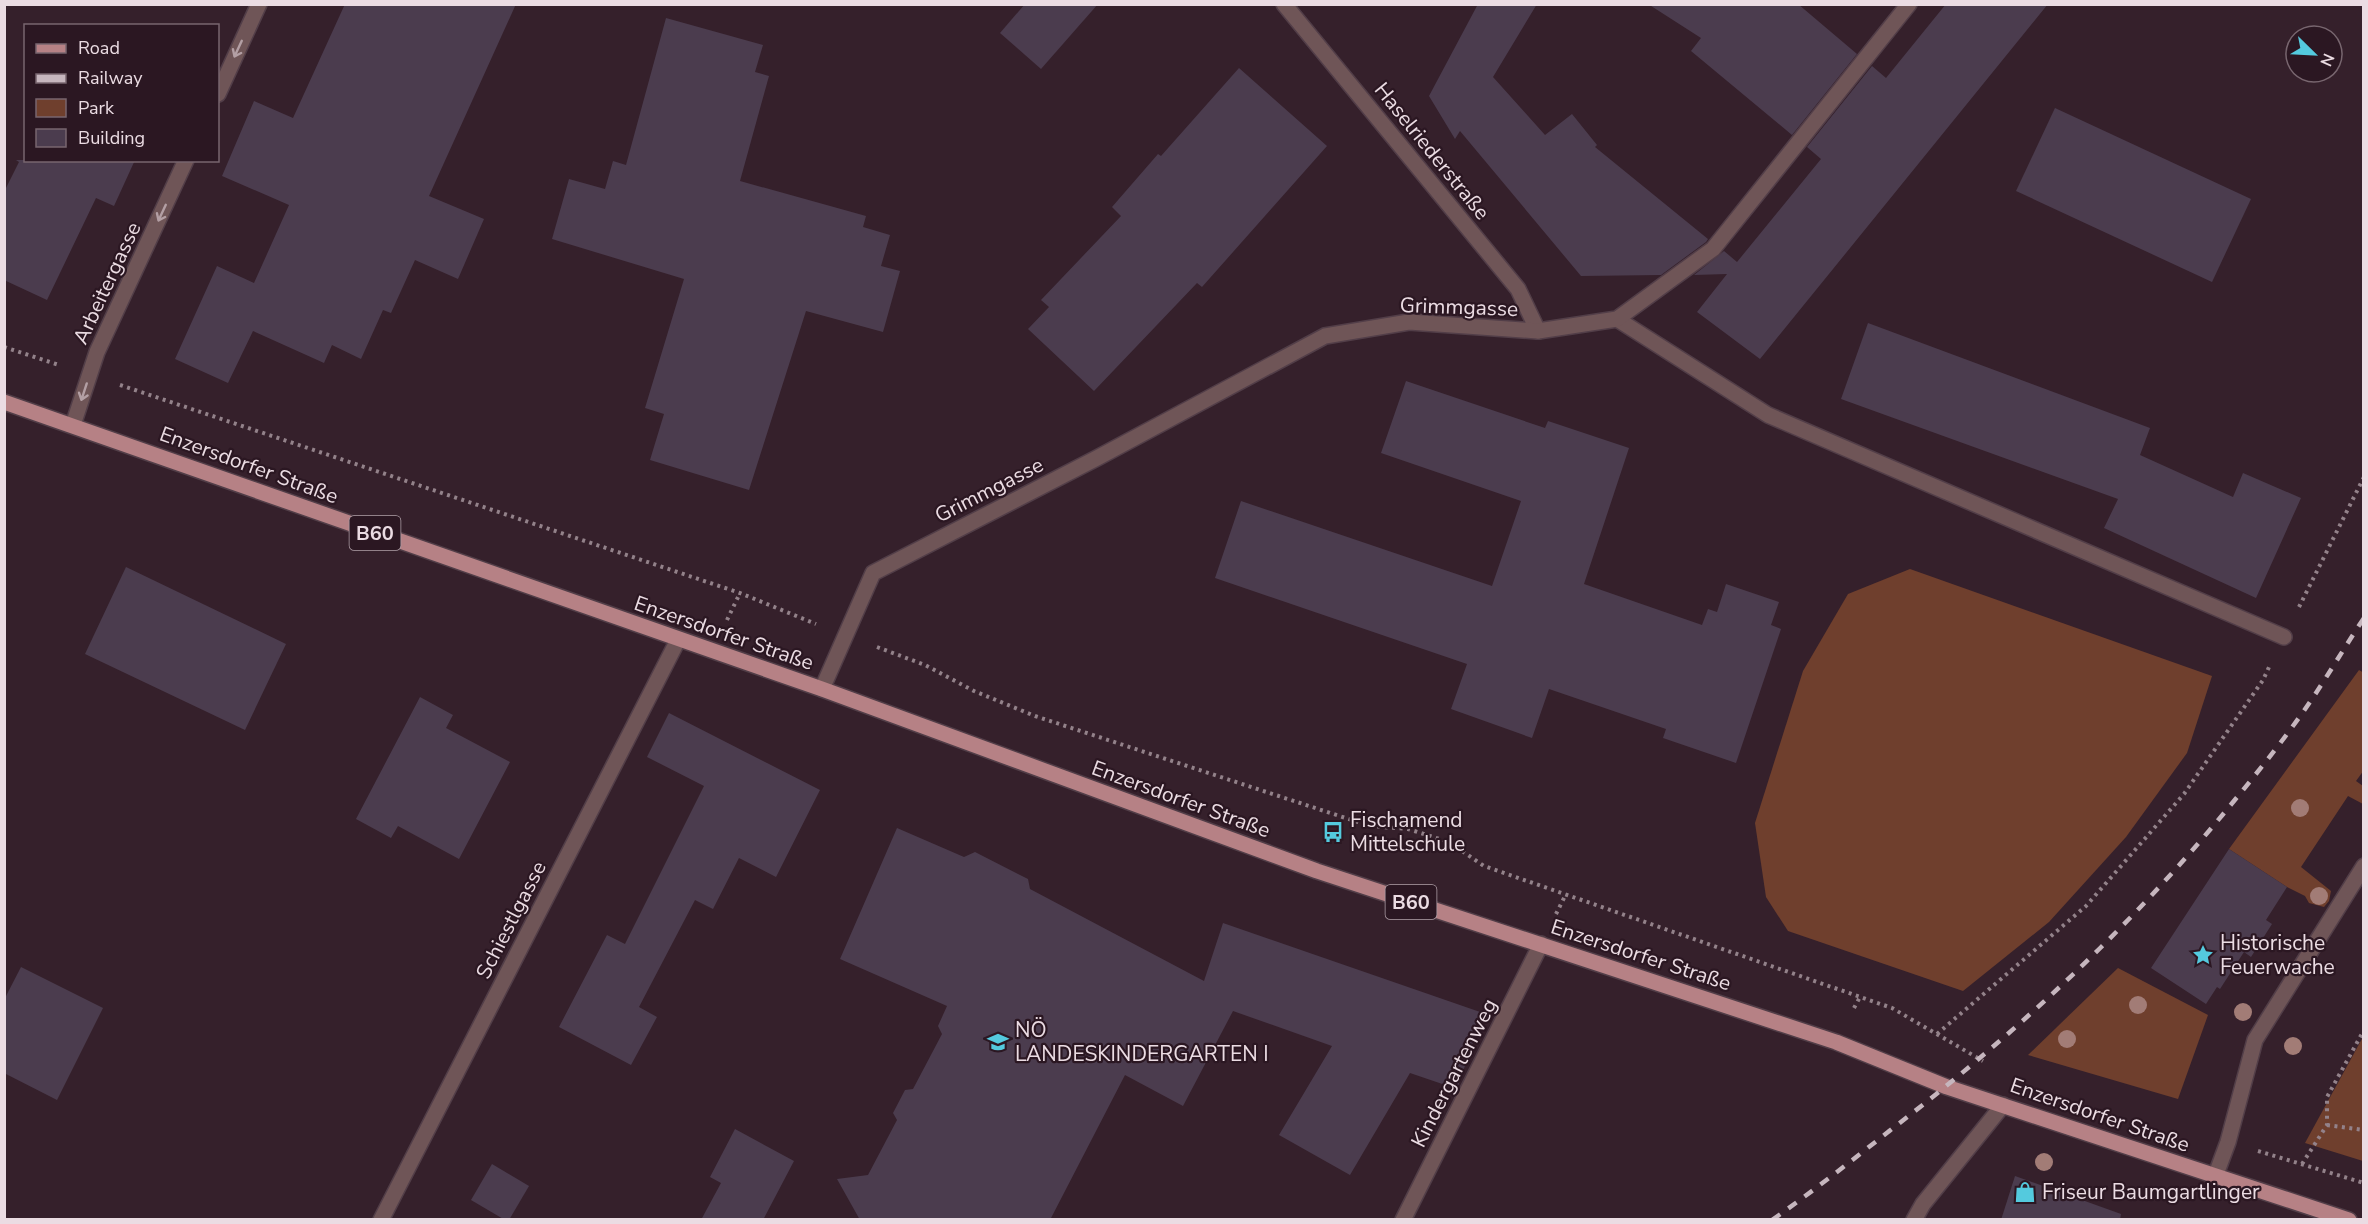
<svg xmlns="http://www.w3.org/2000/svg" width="2368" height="1224" font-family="'Nunito Sans',sans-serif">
<rect width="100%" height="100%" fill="#35202b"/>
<g fill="#6f3f2d">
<path d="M 1910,569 L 2212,676 L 2187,753 L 2126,837 L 2049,922 L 1963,991 L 1788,931 L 1766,897 L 1755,823 L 1803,671 L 1848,594 Z"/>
<path d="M 2359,670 L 2364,673 L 2364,770 L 2356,781 L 2363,786 L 2363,804 L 2348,796 L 2301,867 L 2331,891 L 2329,901 L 2324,907 L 2309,903 L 2305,896 L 2287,887 L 2229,849 Z"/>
<path d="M 2118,968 L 2208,1015 L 2178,1099 L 2028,1055 Z"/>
<path d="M 2363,1037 L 2363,1161 L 2305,1143 Z"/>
</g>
<g fill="#4b3c4e">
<path d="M 345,4 L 516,4 L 429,196 L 484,219 L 458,279 L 415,260 L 391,313 L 383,310 L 361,359 L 332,345 L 324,363 L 253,331 L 228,383 L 175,359 L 217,266 L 254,283 L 289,205 L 222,176 L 254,101 L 293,118 Z"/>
<path d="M 1025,4 L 1098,4 L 1041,69 L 1000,33 Z"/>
<path d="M 1478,4 L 1537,4 L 1493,77 L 1545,135 L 1572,114 L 1597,145 L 1595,147 L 1708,239 L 1706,242 L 1661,275 L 1581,276 L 1460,131 L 1455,139 L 1429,96 Z"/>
<path d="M 1648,4 L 1798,4 L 1857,54 L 1792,135 L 1691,51 L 1701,38 Z"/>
<path d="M 1946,4 L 2048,4 L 1760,359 L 1697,312 L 1727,274 L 1694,275 L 1724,251 L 1737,262 L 1821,159 L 1807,147 L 1872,66 L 1886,78 Z"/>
<path d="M 666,18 L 763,45 L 755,72 L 769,76 L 740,181 L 866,216 L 863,227 L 890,235 L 881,266 L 900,271 L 883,332 L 806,311 L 749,490 L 650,460 L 664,414 L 645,408 L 684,279 L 552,239 L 569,179 L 605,189 L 613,161 L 626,165 Z"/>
<path d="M 1239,68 L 1327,146 L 1202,287 L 1197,283 L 1094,391 L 1028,329 L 1049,307 L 1041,300 L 1121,216 L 1112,207 L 1158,154 L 1161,156 Z"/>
<path d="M 2055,108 L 2251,199 L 2212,282 L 2016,191 Z"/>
<path d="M 16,160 L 135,160 L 114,206 L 96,198 L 47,300 L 4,280 L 4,192 L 19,162 Z"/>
<path d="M 1868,323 L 2150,428 L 2140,455 L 2233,497 L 2243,473 L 2301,498 L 2256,598 L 2104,528 L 2118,499 L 1841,399 Z"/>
<path d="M 1406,381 L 1545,428 L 1548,421 L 1629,448 L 1584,584 L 1702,625 L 1708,609 L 1717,612 L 1726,584 L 1779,602 L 1771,625 L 1781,629 L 1736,763 L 1663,738 L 1666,729 L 1549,689 L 1532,738 L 1451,709 L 1467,664 L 1215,578 L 1241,501 L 1492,586 L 1521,501 L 1381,453 Z"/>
<path d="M 126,567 L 286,644 L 245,730 L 85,654 Z"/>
<path d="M 420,697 L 453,715 L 446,728 L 510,762 L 459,859 L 398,826 L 391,838 L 356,819 Z"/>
<path d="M 669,713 L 820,790 L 776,877 L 739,858 L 713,909 L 695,900 L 639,1007 L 657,1017 L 631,1065 L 559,1027 L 607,935 L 625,944 L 704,786 L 647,757 Z"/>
<path d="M 897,828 L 964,857 L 975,852 L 1028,879 L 1030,889 L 1204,981 L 1223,923 L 1483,1013 L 1457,1089 L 1410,1073 L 1350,1175 L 1279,1135 L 1332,1046 L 1233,1011 L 1183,1106 L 1125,1075 L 1050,1220 L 860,1220 L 837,1179 L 868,1175 L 897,1120 L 893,1113 L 905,1090 L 913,1089 L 942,1034 L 938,1026 L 947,1006 L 840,959 Z"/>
<path d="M 2229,849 L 2287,887 L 2266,920 L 2272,924 L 2251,957 L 2244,952 L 2220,989 L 2217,987 L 2206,1004 L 2151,968 Z"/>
<path d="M 21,967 L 103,1008 L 57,1100 L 4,1073 L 4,1000 Z"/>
<path d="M 735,1129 L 794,1161 L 763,1220 L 701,1220 L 721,1183 L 710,1177 Z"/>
<path d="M 492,1164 L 529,1186 L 509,1220 L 505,1220 L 471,1200 Z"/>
<path d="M 2015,1176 L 2121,1214 L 2120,1220 L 2001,1220 Z"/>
</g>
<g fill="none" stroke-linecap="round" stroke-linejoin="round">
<defs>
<path id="lane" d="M 1617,319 L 1768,415 L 2284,637"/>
<g id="street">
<path d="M 1284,4 L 1518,289 L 1538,331"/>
<path d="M 218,94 L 259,4"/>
<path d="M 73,425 L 97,352 L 186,160"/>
<path d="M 822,689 L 873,573 L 1097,458 L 1325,336 L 1409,322 L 1538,331 L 1617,319 L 1713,249 L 1909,4"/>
<path d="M 2215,1177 L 2228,1142 L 2255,1040 L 2364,866"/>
<path d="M 381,1220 L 678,640"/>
<path d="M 1403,1220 L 1541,944"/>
<path d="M 1914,1220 L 1923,1204 L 2003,1105"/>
</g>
<path id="primary" d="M 4,402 L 822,689 L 1317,871 L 1836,1042 L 1947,1087 L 2349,1220"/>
</defs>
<use href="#lane" stroke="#523e48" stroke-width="18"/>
<use href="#street" stroke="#523e48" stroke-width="18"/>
<use href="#primary" stroke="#523e48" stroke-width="18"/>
<g stroke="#93828a" stroke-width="4" stroke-dasharray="3 4.5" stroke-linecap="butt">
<path d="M 4,347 L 59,365"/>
<path d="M 120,385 L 740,593 L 816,624"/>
<path d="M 2299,607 L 2364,477"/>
<path d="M 727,620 L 740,593"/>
<path d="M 877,647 L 925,665 L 974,691 L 1035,716 L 1370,826 L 1408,829 L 1449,842 L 1484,866 L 1892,1008 L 1983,1061"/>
<path d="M 1556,914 L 1566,894"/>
<path d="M 1854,1008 L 1860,997"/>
<path d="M 1937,1034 L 2086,906 L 2184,794 L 2263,680 L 2270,665"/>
<path d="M 2327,1125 L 2364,1130"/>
<path d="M 2258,1151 L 2364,1183"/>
<path d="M 2302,1164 L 2327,1125 L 2327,1097 L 2364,1030"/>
</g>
<use href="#lane" stroke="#6f5557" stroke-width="15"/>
<use href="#street" stroke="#6f5557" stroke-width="15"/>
<use href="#primary" stroke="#b68185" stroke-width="15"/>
<path stroke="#c6b6be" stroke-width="4.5" stroke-dasharray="10 10" stroke-linecap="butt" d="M 1772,1220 C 1812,1192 1850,1162 1888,1132 C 2013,1036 2129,929 2229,807 C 2258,772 2287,736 2312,699 C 2330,672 2346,645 2364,618"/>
</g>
<g fill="#a27c76">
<circle cx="2300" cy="808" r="9"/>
<circle cx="2319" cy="896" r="9"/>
<circle cx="2138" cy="1005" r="9"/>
<circle cx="2243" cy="1012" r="9"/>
<circle cx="2067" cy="1039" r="9"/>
<circle cx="2293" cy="1046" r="9"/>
<circle cx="2044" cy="1162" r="9"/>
</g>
<defs><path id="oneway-shaft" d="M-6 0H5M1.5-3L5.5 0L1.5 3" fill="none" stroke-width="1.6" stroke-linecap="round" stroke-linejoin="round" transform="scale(1.5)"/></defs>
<g stroke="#b39fa4">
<use href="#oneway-shaft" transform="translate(238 49) rotate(115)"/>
<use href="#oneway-shaft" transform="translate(162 213) rotate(115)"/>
<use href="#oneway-shaft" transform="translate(84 392) rotate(108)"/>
</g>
<defs>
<symbol id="bus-bare" viewBox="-9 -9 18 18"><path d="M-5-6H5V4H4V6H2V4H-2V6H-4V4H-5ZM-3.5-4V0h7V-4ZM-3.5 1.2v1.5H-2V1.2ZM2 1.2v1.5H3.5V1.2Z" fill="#54cade" stroke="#2b1722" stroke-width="2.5" paint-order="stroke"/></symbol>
<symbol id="sight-bare" viewBox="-9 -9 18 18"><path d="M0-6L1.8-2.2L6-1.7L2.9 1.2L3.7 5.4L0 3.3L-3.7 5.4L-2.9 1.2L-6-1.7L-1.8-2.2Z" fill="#54cade" stroke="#2b1722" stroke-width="2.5" paint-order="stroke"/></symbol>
<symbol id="school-bare" viewBox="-9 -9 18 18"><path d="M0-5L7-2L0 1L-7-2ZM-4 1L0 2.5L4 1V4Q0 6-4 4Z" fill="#54cade" stroke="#2b1722" stroke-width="2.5" paint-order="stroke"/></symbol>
<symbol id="shop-bare" viewBox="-9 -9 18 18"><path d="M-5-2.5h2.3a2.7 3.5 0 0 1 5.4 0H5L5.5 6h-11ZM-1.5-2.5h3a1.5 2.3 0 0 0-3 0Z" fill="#54cade" stroke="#2b1722" stroke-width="2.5" paint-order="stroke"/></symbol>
</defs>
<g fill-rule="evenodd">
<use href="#bus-bare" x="1318" y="817" width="30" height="30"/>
<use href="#sight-bare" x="2188" y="940" width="30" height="30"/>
<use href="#school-bare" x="983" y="1027" width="30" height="30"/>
<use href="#shop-bare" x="2010" y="1177" width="30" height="30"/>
</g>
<g text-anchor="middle" stroke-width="4.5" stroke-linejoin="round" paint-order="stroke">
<g fill="#2b1722" stroke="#b1a1a9" stroke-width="1.5">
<rect x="349.5" y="516" width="51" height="34" rx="4.5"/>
<rect x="1385.5" y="885" width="51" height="34" rx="4.5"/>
</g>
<g font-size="20" font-weight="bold" fill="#ebdce3">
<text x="375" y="540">B60</text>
<text x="1411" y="909">B60</text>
</g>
<g font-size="21" fill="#ebdce3" stroke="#2b1722">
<text transform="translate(1432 151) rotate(51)" y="7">Haselriederstraße</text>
<text transform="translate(107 283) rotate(-65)" y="7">Arbeitergasse</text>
<text transform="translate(1459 307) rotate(2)" y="7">Grimmgasse</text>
<text transform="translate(249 465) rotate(20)" y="7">Enzersdorfer Straße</text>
<text transform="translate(989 490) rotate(-27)" y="7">Grimmgasse</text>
<text transform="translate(724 633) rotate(19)" y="7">Enzersdorfer Straße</text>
<text transform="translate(1181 799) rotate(20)" y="7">Enzersdorfer Straße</text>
<text transform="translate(511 920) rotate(-63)" y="7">Schiestlgasse</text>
<text transform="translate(1641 955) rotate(18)" y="7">Enzersdorfer Straße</text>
<text transform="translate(1454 1073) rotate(-63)" y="7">Kindergartenweg</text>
<text transform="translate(2100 1115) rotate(19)" y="7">Enzersdorfer Straße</text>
</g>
<g font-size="21" fill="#ebdce3" stroke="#2b1722" text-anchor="start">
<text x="1350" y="827">Fischamend<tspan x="1350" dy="24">Mittelschule</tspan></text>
<text x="2220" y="950">Historische<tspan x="2220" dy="24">Feuerwache</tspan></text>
<text x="1015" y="1037">NÖ<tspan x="1015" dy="24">LANDESKINDERGARTEN I</tspan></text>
<text x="2042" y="1199">Friseur Baumgartlinger</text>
</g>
</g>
<rect width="2368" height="1224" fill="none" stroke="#ebdce3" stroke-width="12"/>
<rect x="24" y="24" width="195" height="138" fill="#2b1722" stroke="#78666f" stroke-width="1.5"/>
<rect x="36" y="44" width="30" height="9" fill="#b68185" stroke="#78666f" stroke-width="1.5"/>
<text x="78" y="54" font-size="18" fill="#ebdce3">Road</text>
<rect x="36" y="74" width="30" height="9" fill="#c6b6be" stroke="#78666f" stroke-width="1.5"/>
<text x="78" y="84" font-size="18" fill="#ebdce3">Railway</text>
<rect x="36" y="99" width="30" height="18" fill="#6f3f2d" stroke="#78666f" stroke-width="1.5"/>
<text x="78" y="114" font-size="18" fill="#ebdce3">Park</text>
<rect x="36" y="129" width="30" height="18" fill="#4b3c4e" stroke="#78666f" stroke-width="1.5"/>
<text x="78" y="144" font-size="18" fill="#ebdce3">Building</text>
<g transform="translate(2314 54) rotate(114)"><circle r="28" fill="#2b1722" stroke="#78666f" stroke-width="1.5"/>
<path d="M0-4.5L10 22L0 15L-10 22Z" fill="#54cade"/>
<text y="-9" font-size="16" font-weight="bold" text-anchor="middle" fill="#ebdce3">N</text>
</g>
</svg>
